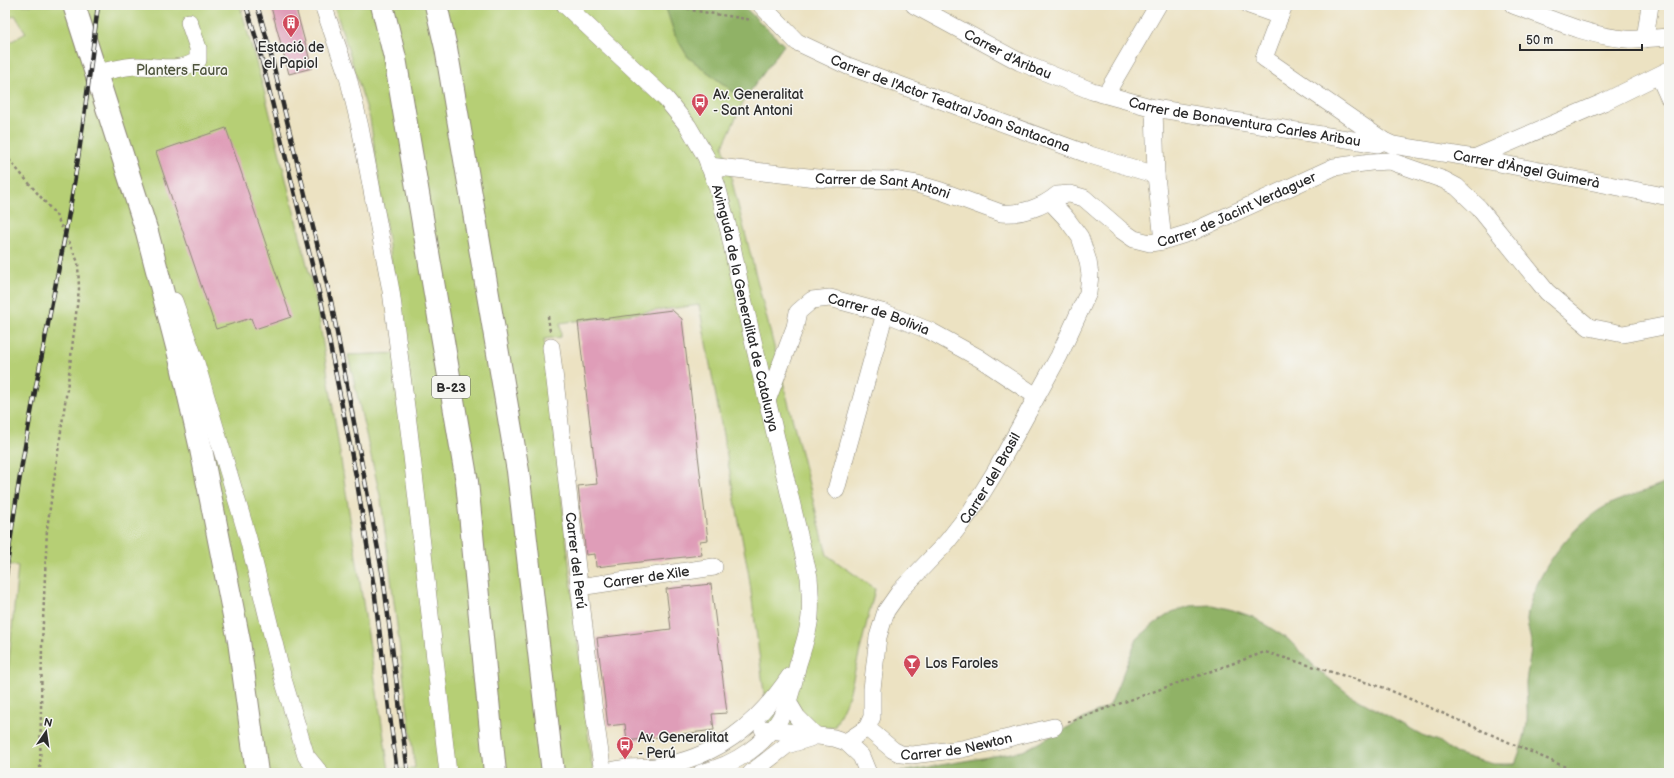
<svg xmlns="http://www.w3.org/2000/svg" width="1674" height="778" font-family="'Balsamiq Sans',sans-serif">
<rect width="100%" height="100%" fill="#f6f6f2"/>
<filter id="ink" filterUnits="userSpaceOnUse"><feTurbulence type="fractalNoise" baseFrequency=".025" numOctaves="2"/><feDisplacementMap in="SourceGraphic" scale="8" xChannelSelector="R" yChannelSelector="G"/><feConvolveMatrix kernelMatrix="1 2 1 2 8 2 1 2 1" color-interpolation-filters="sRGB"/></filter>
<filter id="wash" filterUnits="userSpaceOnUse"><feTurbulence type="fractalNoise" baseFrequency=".012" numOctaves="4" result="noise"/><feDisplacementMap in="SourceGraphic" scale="16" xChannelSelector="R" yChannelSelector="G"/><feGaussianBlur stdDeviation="0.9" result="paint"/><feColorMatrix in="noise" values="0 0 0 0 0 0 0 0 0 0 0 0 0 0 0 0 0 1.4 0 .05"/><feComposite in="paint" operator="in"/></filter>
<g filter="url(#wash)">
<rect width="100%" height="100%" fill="#ece2c2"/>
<path fill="#b6cf74" stroke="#707d50" d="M 5,5 L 240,5 L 265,94 L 317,305 L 389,770 L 415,768 L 381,500 L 348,355 L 405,353 L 370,119 L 334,5 L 665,5 L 675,35 L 688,57 L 744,100 L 723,146 L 827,555 L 875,589 L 849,695 L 835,726 L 770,739 L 749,576 L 699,305 L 560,323 L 561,337 L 544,339 L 591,760 L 594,773 L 5,773 L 5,703 L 18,566 L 5,564 L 5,45 L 26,33 L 15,15 L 5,20 Z"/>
<g fill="#90b266" stroke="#5e6e48">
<path d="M 665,5 L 742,5 L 784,45 L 744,100 L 688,57 L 675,35 Z"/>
<path d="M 1669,482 L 1669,773 L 901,773 L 900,772 L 1023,751 L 1110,705 L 1137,639 L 1154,624 L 1172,612 L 1190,606 L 1212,605 L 1233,610 L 1253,617 L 1288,639 L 1317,669 L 1350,695 L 1422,735 L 1439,741 L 1455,753 L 1474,759 L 1494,764 L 1515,764 C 1520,751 1525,737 1527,723 C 1528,710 1526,696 1526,683 C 1527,670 1531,658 1531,644 C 1531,636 1527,628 1527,620 C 1530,578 1574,520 1612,503 C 1630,495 1650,490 1669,482 Z"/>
</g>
<g id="blocks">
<g fill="#df9db8">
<path d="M 279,5 L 295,5 L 312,68 L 289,74 L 271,7 Z"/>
<path d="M 226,128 L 291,317 L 255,329 L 251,318 L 216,329 L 156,152 Z"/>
<path d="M 672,310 L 682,319 L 708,540 L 700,541 L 702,555 L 596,567 L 595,554 L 586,555 L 578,486 L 597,484 L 578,322 Z"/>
<path d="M 711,584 L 727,713 L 712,714 L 714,730 L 627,741 L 625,724 L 608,726 L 597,638 L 671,629 L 666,589 Z"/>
</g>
</g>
</g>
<g filter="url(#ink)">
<use href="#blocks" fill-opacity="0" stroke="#8c8676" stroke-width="1"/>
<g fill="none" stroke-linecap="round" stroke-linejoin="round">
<defs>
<g id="minor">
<path d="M 323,5 L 348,77 L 360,127 L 391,291 L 409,430 L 448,773"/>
<path id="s1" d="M 565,5 L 666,99 L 688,126 L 706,157 L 717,186 L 729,231 L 741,290 L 809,577 C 810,593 812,608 809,623 C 807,637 802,651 798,664 C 794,680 791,697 784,711 C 769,743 735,765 701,773"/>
<path id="s2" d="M 761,5 L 797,42 L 848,66 L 1090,155 L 1156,175"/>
<path id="s3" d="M 914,5 L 1020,62 L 1092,91 L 1154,108 L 1378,144 L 1384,141"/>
<path d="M 1249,5 L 1280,16"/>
<path id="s4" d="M 1284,5 L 1264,58 L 1384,141 L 1393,145 L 1474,158 L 1669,197"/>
<path d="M 1513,5 C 1549,18 1587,36 1626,39 C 1640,40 1655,38 1669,37"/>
<path d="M 1645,39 L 1650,5"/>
<path d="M 96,73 C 109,71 124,66 138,66 C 159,66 180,73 198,60 L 198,48 L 189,22"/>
<path d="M 1659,76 L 1669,98"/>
<path d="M 1106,94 L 1158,5"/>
<path d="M 1154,108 L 1156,175 L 1163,241"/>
<path d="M 1474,158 L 1604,102 L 1669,70"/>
<path id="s5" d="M 709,166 L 826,179 L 893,180 L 917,184 L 941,191 L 1001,213 C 1020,215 1043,207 1057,195 L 1070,194 L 1084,198 L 1121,230 L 1134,239 L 1150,243 L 1163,241 L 1192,232 L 1334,167 L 1371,162 L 1390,161 L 1444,180 L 1457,187 L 1479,208 L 1547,292 L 1589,327 L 1623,334 L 1669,325"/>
<path d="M 174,301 L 196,363 L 248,538 L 283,679 L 306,756 L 320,773"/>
<path id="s6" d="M 551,347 L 594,712 L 603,773"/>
<path id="s7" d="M 768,398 L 795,327 L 798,312 L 812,300 L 830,298 L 885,313 L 930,331 L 979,358 L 1036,396"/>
<path d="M 836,490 L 885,313"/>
<path id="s8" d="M 579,587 L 714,567"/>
<path d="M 788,702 L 797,717 L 816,736"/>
<path id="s9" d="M 867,728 L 893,750 L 901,754 L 912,755 L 962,749 L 1054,727"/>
<path d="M 763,729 L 834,738 L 846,742 L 861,756 L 868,773"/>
<path id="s10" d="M 846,742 L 867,728 L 872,717 L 872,689 L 878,637 L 886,611 L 900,591 L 946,543 L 971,511 L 995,472 L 1059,356 L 1088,293 L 1090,275 L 1088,261 L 1080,237 L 1066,218 L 1050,201"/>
<path d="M 603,773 C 611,771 619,769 627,768 C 636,767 646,768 655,767 C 715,759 757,725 790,676"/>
<path d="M 751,773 L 787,745 L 810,738"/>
</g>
<path id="major" d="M 74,5 L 147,232 L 182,366 L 201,449 L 239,641 L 257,773"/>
<g id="highway">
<path d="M 382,5 L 395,58 L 467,482 L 495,773"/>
<path d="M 436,5 L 446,48 L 518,471 L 553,773"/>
</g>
</defs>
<use href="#minor" stroke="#8c8676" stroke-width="18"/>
<use href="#major" stroke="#8c8676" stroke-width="24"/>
<use href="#highway" stroke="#8c8676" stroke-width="24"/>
<g stroke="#8c8676" stroke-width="2.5" stroke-dasharray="3 3" stroke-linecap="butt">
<path d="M 241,5 L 243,11"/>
<path d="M 682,5 L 691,10 L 752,20"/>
<path d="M 5,155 L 56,215 L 78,262 L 79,289 L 68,382 L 47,529 L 42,645 L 40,773"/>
<path d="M 548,316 L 550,332"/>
<path d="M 1068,722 L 1265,652 L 1385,688 L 1579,773"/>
</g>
<use href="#minor" stroke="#fff" stroke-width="17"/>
<use href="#major" stroke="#fff" stroke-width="22"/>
<use href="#highway" stroke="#fff" stroke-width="22"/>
<defs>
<g id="rail">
<path d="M 246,5 L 258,45 L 322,305 L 356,476 L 374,588 L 397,773"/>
<path d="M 257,5 L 268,43 L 331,301 L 383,576 L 408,773"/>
<path d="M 5,584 C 18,465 44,348 66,230 C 80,155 89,80 98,5"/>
</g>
</defs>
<use href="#rail" stroke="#2b2b2b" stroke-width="4.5"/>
<use href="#rail" stroke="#f6f6f2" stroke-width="3" stroke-dasharray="9" stroke-linecap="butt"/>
</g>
</g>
<defs>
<symbol id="building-pin" viewBox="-11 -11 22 30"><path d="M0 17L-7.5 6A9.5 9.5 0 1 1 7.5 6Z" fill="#d1495b" stroke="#f6f6f2"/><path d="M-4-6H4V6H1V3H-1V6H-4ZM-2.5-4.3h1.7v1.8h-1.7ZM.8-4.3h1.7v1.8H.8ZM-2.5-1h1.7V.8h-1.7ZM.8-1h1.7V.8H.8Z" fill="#fff"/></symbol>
<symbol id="bus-pin" viewBox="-11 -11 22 30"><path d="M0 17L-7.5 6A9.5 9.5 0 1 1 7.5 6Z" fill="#d1495b" stroke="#f6f6f2"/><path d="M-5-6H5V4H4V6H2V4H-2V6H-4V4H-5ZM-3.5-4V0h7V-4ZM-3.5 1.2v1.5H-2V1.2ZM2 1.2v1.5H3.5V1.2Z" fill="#fff"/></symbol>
<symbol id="bar-pin" viewBox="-11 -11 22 30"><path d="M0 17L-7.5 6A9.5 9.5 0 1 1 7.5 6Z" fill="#d1495b" stroke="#f6f6f2"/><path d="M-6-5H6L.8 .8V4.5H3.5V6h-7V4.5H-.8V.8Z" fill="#fff"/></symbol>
</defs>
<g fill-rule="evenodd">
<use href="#building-pin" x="281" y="13" width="20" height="27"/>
<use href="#bus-pin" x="690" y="92" width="20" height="27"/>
<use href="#bar-pin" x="902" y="653" width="20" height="27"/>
<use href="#bus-pin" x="615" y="735" width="20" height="27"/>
</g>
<g text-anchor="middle" stroke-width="3" stroke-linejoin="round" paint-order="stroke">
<rect fill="#f6f6f2" stroke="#686867" stroke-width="1" x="432" y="376" width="38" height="22" rx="3"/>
<g font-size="13" font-weight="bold" fill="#2b2b2b">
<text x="451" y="392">B-23</text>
</g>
<g font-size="14" fill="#2b2b2b" stroke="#f6f6f2" text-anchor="start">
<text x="291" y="52" text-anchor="middle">Estació de<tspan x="291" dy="16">el Papiol</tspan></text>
<text x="713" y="99">Av. Generalitat<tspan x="713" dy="16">- Sant Antoni</tspan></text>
<text x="925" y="668">Los Faroles</text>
<text x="638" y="742">Av. Generalitat<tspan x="638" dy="16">- Perú</tspan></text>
</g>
<g font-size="14" fill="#2b2b2b" stroke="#f6f6f2">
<text dy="5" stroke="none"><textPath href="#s3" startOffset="106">Carrer d'Aribau</textPath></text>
<text dy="5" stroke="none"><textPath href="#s2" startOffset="217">Carrer de l'Actor Teatral Joan Santacana</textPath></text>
<text dy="5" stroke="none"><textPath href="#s3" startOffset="354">Carrer de Bonaventura Carles Aribau</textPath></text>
<text dy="5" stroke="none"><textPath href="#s4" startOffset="348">Carrer d'Àngel Guimerà</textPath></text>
<text dy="5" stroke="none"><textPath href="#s5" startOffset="175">Carrer de Sant Antoni</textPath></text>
<text dy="5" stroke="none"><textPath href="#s5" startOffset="560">Carrer de Jacint Verdaguer</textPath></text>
<text dy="5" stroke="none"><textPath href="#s1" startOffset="365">Avinguda de la Generalitat de Catalunya</textPath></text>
<text dy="5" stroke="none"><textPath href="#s7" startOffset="179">Carrer de Bolivia</textPath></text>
<text dy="5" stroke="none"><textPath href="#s10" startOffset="314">Carrer del Brasil</textPath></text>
<text dy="5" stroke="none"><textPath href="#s6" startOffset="215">Carrer del Perú</textPath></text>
<text dy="5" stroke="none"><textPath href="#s8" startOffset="68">Carrer de Xile</textPath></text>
<text dy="5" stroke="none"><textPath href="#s9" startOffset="99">Carrer de Newton</textPath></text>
</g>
<g font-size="14" fill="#4e543d" stroke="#f6f6f2">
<text x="182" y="75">Planters Faura</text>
</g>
</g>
<rect width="1674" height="778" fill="none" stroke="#f6f6f2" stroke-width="20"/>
<g transform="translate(46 732) rotate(13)" stroke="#f6f6f2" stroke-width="3" paint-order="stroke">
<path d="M0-3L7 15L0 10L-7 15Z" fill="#2b2b2b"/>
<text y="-6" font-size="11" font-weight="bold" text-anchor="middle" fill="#2b2b2b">N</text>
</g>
<path d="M1520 44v6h122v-6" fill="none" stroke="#2b2b2b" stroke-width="2"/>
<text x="1526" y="44" font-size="12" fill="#2b2b2b" stroke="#f6f6f2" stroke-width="3" paint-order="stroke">50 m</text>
</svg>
